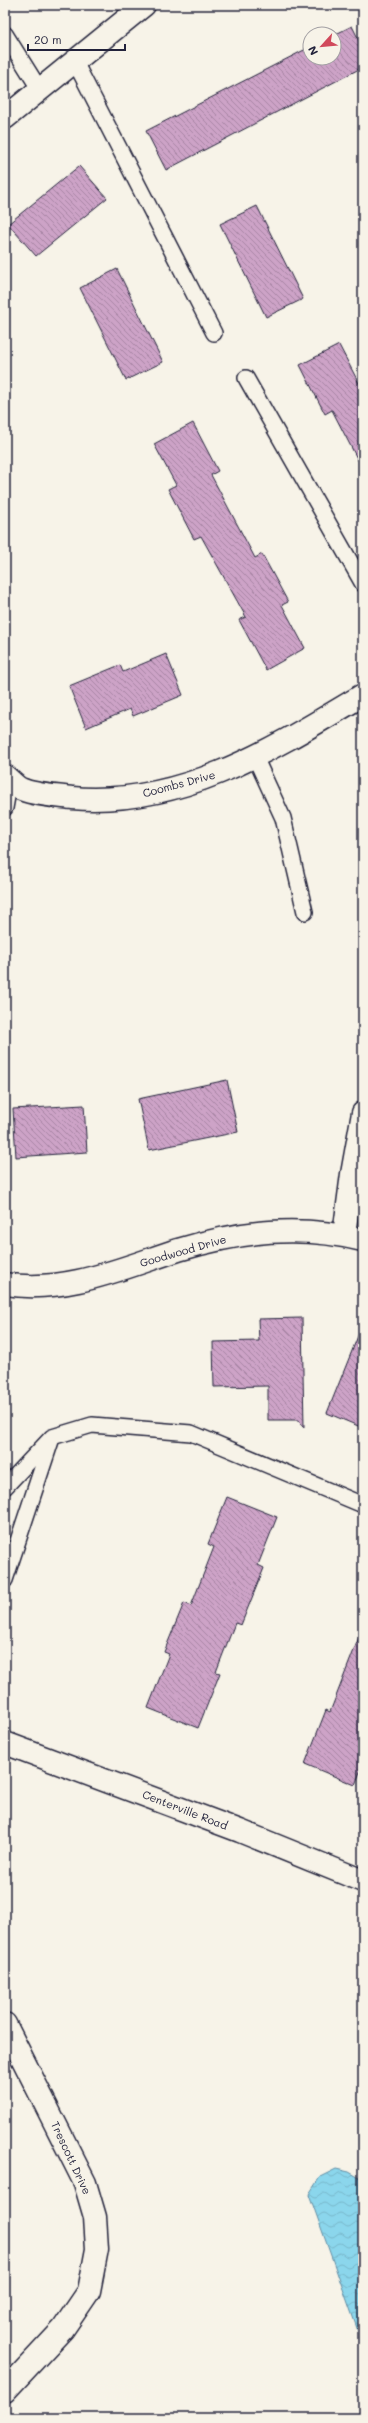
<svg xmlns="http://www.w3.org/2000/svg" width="368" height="2423" font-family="Mali,sans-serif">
<defs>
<pattern id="water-waves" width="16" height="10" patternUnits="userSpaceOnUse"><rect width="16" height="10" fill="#8bd6ec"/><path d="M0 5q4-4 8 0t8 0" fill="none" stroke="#78b7cb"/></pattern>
<pattern id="building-back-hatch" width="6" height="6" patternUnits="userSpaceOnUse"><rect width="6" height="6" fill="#cda3c7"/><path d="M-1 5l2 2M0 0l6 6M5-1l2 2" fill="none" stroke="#a684a3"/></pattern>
</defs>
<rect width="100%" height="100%" fill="#f7f3e8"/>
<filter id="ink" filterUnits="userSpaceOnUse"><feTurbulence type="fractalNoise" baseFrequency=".025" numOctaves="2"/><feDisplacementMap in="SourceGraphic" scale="8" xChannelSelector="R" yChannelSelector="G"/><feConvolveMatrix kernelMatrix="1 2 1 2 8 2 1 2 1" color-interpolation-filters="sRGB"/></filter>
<g filter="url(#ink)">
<path fill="url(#water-waves)" stroke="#618ea5" d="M 336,2169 L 349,2172 L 363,2180 L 363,2345 L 309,2194 L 320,2177 Z"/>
<g fill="url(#building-back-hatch)" stroke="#22223b">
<path d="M 352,26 L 363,48 L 363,67 L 166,170 L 146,131 L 310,47 L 310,58 L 334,58 L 334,35 Z"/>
<path d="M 79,166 L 107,198 L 36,256 L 8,224 Z"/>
<path d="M 257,206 L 303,299 L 266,317 L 220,224 Z"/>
<path d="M 117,269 L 163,362 L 126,380 L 80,288 Z"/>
<path d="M 339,345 L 363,391 L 363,470 L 332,410 L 325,414 L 300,365 Z"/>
<path d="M 193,423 L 218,471 L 211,475 L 255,558 L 262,554 L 288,602 L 282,605 L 305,648 L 266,670 L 239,620 L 246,617 L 201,536 L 194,539 L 168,489 L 176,485 L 154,444 Z"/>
<path d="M 166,654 L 183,695 L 133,716 L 130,709 L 86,728 L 69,686 L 120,665 L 123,672 Z"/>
<path d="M 227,1080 L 238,1132 L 149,1150 L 138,1099 Z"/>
<path d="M 84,1105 L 87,1152 L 16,1157 L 13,1109 Z"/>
<path d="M 302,1318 L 304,1428 L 299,1420 L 268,1420 L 268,1386 L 214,1387 L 213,1342 L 259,1341 L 258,1319 Z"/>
<path d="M 362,1326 L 363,1326 L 363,1428 L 327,1413 Z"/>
<path d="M 227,1497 L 277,1517 L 258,1565 L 264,1568 L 241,1625 L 235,1623 L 216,1672 L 220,1673 L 198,1728 L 148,1708 L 169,1654 L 164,1652 L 184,1603 L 191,1606 L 214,1547 L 208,1544 Z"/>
<path d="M 361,1632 L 363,1633 L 363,1764 L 355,1785 L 305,1764 L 326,1710 L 330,1712 Z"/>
</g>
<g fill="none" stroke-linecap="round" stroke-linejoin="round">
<defs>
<g id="lane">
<path d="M 5,34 L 40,90"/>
<path d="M 75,62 L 214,333"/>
<path d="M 246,378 L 363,584"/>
<path d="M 255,757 L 283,818 L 305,912"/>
<path d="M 5,808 L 10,780"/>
<path d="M 5,1487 L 52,1437 L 92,1425 L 191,1433 L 363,1505"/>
<path d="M 5,1580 L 51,1441"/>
</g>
<g id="street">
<path d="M 5,118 L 144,5"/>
<path d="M 5,776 C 10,780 16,787 21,789 C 33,795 59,796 72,798 C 181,807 273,749 363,695"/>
<path d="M 344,1235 L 352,1174 L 363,1113"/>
<path d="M 5,1284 C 65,1294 122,1268 178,1250 C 242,1231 298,1224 363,1240"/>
<path d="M 5,2024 L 85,2183 L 95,2217 L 97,2249 L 89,2291 L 63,2329 L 5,2391"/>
</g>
<path id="secondary" d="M 5,1743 L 240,1831 L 363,1881"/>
</defs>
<use href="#lane" stroke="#22223b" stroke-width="18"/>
<use href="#street" stroke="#22223b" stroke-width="25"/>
<use href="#secondary" stroke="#22223b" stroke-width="25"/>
<use href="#lane" stroke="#f7f3e8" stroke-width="15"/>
<use href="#street" stroke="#f7f3e8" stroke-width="22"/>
<use href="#secondary" stroke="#f7f3e8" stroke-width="22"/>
</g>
</g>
<g text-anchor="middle" stroke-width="3" stroke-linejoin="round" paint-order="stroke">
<g font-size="11" fill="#22223b" stroke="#f7f3e8">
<text transform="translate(179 784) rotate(-15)" y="4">Coombs Drive</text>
<text transform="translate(183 1251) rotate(-16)" y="4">Goodwood Drive</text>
<text transform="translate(185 1810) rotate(21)" y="4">Centerville Road</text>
<text transform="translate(71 2158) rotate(65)" y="4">Trescott Drive</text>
</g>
</g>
<rect width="368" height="2423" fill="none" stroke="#f7f3e8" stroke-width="20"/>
<rect x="10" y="10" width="348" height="2403" fill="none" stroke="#22223b" stroke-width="1.5" filter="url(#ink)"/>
<g transform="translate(322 46) rotate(243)"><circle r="19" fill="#f7f3e8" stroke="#a29fa3"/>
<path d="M0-3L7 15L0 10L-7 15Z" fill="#d1495b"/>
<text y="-6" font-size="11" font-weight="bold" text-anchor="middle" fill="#22223b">N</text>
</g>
<path d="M28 44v6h97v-6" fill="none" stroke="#22223b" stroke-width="2"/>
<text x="34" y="44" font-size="12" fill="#22223b" stroke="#f7f3e8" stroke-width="3" paint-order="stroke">20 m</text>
</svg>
